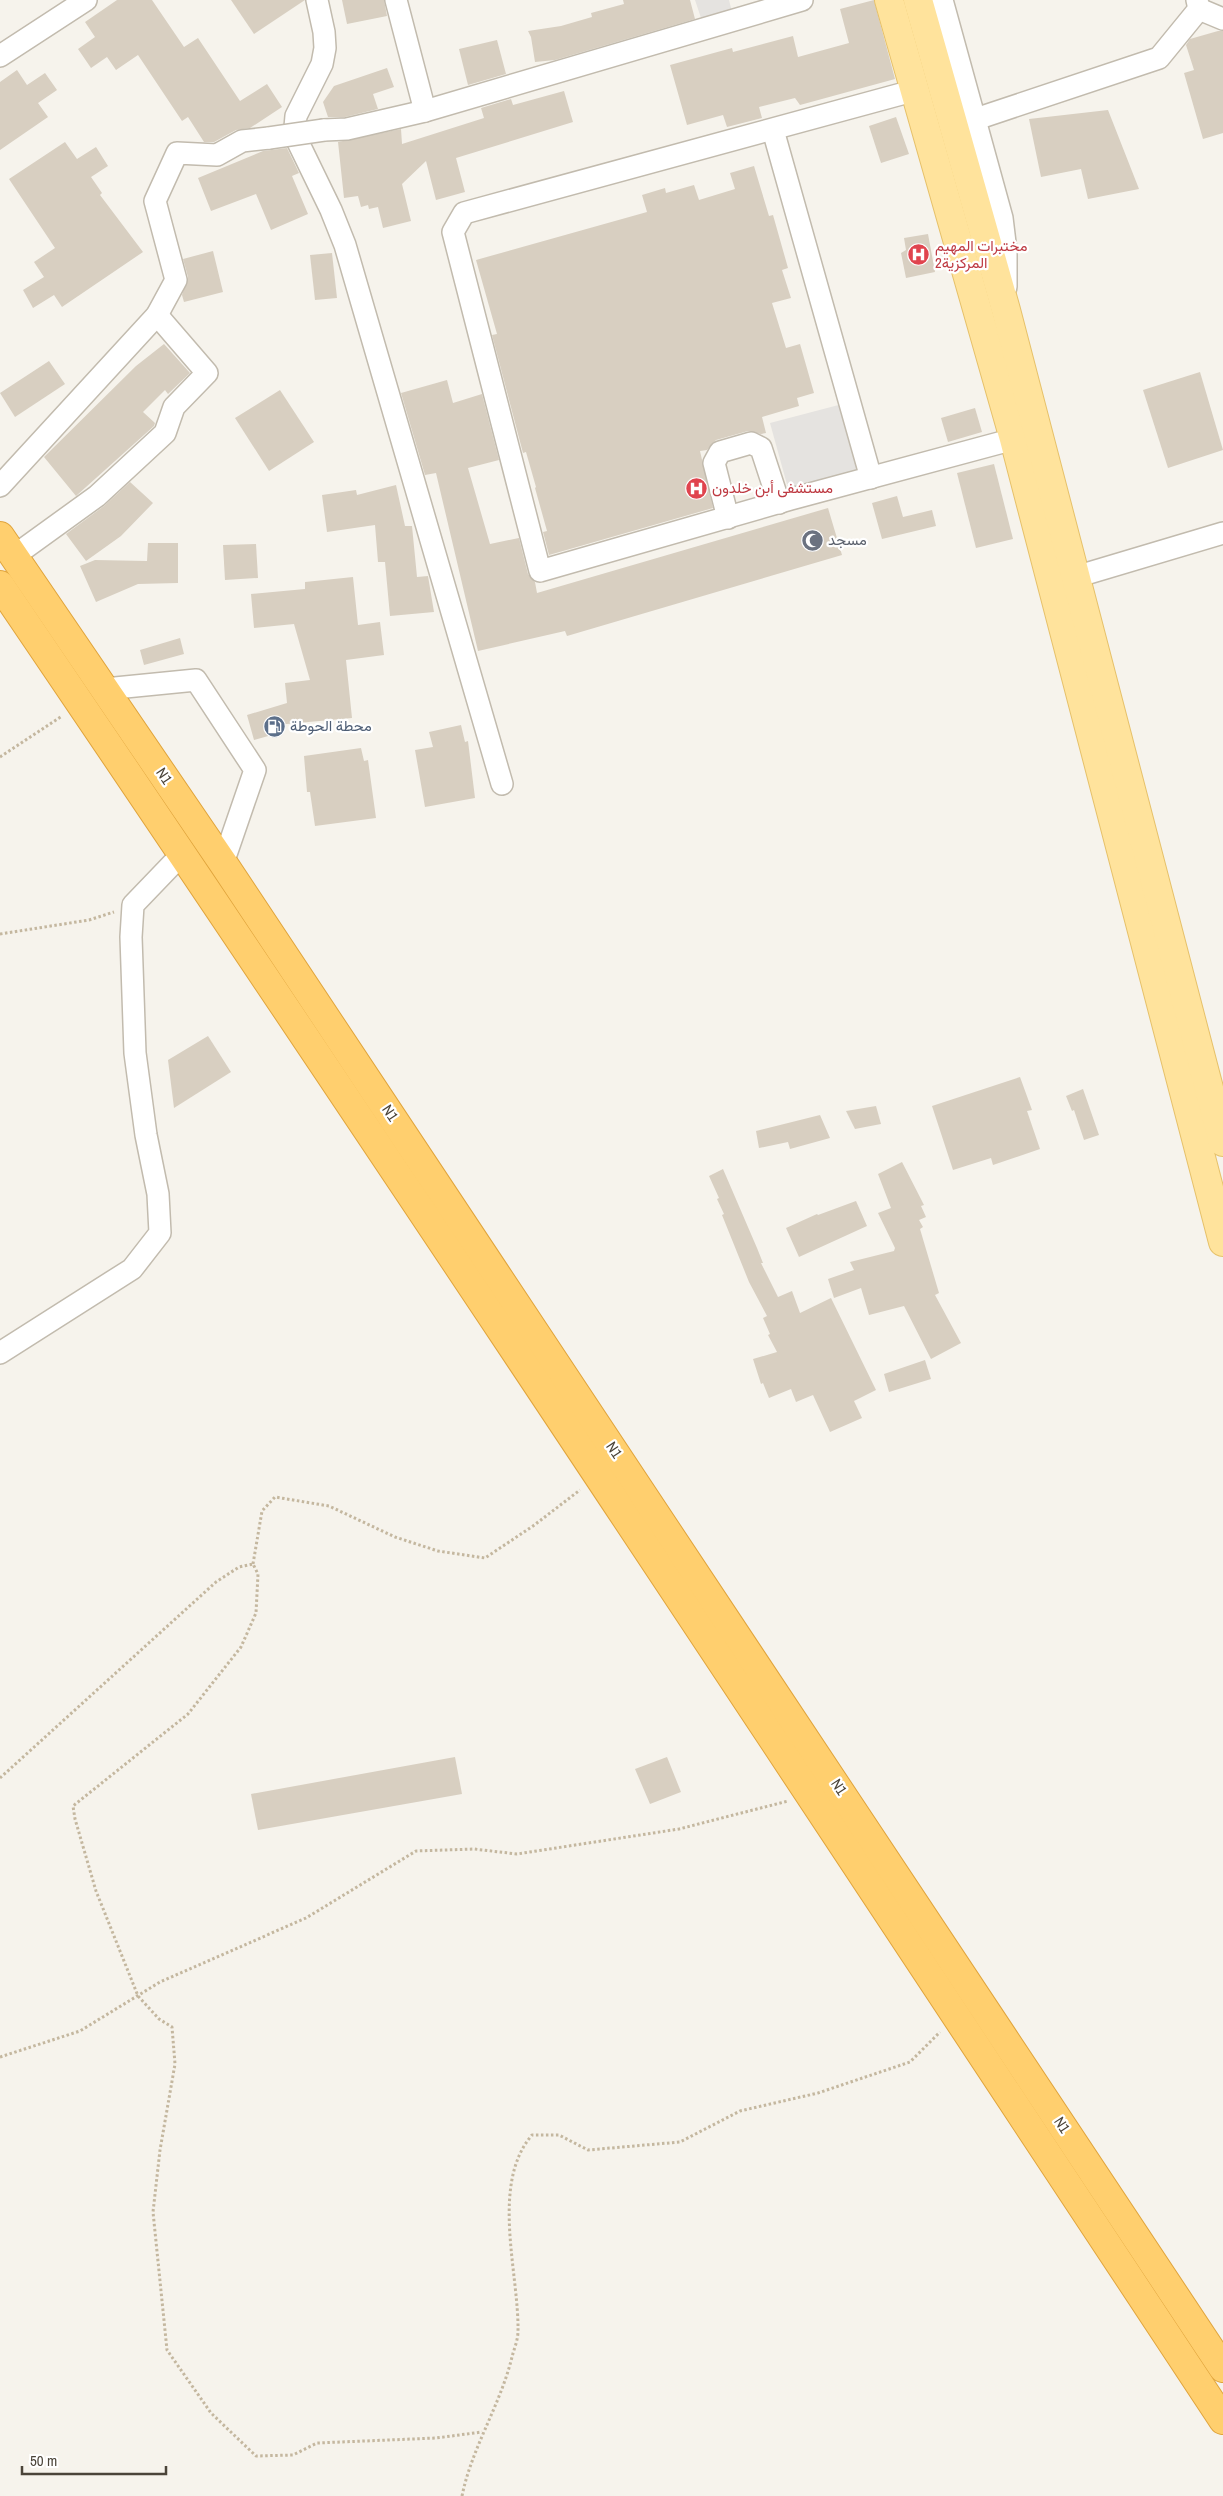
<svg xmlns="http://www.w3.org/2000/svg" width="1223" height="2496" font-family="'Archivo Narrow',Vazirmatn,sans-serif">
<rect width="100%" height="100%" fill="#f6f3ec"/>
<g fill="#e5e3e0">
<path d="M 695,0 L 729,0 L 732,12 L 702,21 Z"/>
<path d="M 850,402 L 871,478 L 791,499 L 770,423 Z"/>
</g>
<g fill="#d8cfc1">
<path d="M 117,0 L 152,0 L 184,47 L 198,38 L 240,101 L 267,84 L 282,107 L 250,128 L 236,130 L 214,142 L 204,142 L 188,117 L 182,121 L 138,55 L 116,70 L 107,57 L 91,68 L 78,49 L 95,37 L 85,22 Z"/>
<path d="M 231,0 L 305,0 L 254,34 Z"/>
<path d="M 342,0 L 384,0 L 387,16 L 347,24 Z"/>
<path d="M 623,0 L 690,0 L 695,19 L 555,60 L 535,62 L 531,37 L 528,31 L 561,26 L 592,17 L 591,13 L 624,4 Z"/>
<path d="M 874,0 L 895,79 L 800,105 L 795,98 L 759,107 L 762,118 L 727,127 L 723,115 L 687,125 L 670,65 L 732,48 L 733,52 L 793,36 L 798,57 L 849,43 L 840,9 Z"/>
<path d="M 1218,31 L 1223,31 L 1223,133 L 1203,139 L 1184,73 L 1194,70 L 1186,45 L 1190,39 Z"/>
<path d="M 497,40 L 506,74 L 468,85 L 459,49 Z"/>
<path d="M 387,68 L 394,87 L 373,94 L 378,109 L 345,117 L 328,117 L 323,102 L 334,86 Z"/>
<path d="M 17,70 L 27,85 L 45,73 L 57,90 L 38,103 L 48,117 L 0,150 L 0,82 Z"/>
<path d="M 564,91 L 573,122 L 456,158 L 465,192 L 436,200 L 426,161 L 402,184 L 411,221 L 383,228 L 378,207 L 369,209 L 368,205 L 361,207 L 358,196 L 344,198 L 338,142 L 401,129 L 402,144 L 484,118 L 481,108 L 511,99 L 513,105 Z"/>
<path d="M 1108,110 L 1139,189 L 1088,199 L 1081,169 L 1041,177 L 1029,119 Z"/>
<path d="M 896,117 L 909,154 L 881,163 L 869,126 Z"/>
<path d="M 65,142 L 77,159 L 96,147 L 108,166 L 91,177 L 102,193 L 100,195 L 143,252 L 62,307 L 54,295 L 33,308 L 23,290 L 44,277 L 34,262 L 55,248 L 9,179 Z"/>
<path d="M 287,148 L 299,173 L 292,176 L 308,214 L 271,230 L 256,194 L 211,211 L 198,178 L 263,151 Z"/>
<path d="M 754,166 L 769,216 L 773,215 L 788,268 L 782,270 L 791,298 L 772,303 L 786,348 L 800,344 L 814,393 L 797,398 L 799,406 L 762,417 L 766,433 L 761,434 L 748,431 L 716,440 L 707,450 L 700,451 L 713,508 L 549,555 L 543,532 L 547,531 L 535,488 L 536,487 L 526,452 L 523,453 L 492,335 L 497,334 L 476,260 L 647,212 L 642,195 L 665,188 L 666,193 L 694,185 L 699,200 L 735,189 L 730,173 Z"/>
<path d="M 928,234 L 935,272 L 906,278 L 901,253 L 906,250 L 904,238 Z"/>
<path d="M 213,251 L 223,292 L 184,302 L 182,295 L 188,277 L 183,259 Z"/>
<path d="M 332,253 L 337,298 L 315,300 L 310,255 Z"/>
<path d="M 164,344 L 190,373 L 168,394 L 165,390 L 143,412 L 155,423 L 154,426 L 76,496 L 44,457 L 136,366 Z"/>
<path d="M 49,361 L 65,384 L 15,417 L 0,393 Z"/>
<path d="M 1200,372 L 1223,450 L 1168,468 L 1143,390 Z"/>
<path d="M 447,380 L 453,403 L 482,394 L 499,460 L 468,468 L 490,544 L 519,538 L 528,574 L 535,582 L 537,593 L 828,508 L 842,555 L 567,636 L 565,631 L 478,651 L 436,473 L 425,475 L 401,393 Z"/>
<path d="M 280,390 L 314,442 L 269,471 L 235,418 Z"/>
<path d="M 975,408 L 982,432 L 948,442 L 941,418 Z"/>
<path d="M 994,464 L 1013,539 L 976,548 L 957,473 Z"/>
<path d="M 130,482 L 153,503 L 121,536 L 86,561 L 66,534 L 104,506 Z"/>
<path d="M 396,485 L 405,526 L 412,526 L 417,577 L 428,576 L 434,612 L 390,616 L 385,562 L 378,562 L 375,525 L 327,532 L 322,495 L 356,490 L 357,495 Z"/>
<path d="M 897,496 L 903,517 L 932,510 L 936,526 L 882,539 L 872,503 Z"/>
<path d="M 148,543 L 178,543 L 178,583 L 138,584 L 96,602 L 80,566 L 95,560 L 147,561 Z"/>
<path d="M 256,544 L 258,578 L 225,580 L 223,545 Z"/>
<path d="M 353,577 L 358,625 L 380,622 L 384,655 L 346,660 L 352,718 L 276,725 L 279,733 L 254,740 L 247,715 L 287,703 L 285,683 L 310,680 L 294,624 L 254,628 L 251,594 L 305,589 L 305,582 Z"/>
<path d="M 180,638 L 184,654 L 144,665 L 140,650 Z"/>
<path d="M 461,725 L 465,742 L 468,741 L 475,798 L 425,807 L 415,750 L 433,747 L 429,732 Z"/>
<path d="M 361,748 L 364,761 L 368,760 L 376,818 L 315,826 L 310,792 L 307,792 L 304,756 Z"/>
<path d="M 208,1036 L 231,1072 L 174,1108 L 168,1060 Z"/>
<path d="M 1020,1077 L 1032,1110 L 1027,1111 L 1040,1149 L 993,1165 L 991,1158 L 953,1170 L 932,1106 Z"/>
<path d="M 1083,1089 L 1099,1135 L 1084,1140 L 1074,1110 L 1072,1111 L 1066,1096 Z"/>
<path d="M 876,1106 L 881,1124 L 855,1129 L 846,1111 Z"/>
<path d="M 820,1115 L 830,1138 L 790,1149 L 788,1142 L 759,1148 L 756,1131 Z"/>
<path d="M 902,1162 L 924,1205 L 921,1206 L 926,1217 L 919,1220 L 923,1227 L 920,1229 L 939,1293 L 935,1295 L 961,1343 L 931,1359 L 904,1306 L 869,1315 L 861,1288 L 834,1298 L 828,1279 L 854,1270 L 850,1262 L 894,1251 L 895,1248 L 878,1213 L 891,1208 L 878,1174 Z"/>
<path d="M 723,1169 L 757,1248 L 763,1263 L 761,1263 L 778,1297 L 792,1291 L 800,1313 L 831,1298 L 876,1390 L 854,1401 L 862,1418 L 830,1432 L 813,1395 L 796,1402 L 791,1389 L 769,1398 L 763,1383 L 761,1384 L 753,1359 L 777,1352 L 768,1335 L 770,1334 L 763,1318 L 767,1316 L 749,1282 L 722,1215 L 724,1214 L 717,1199 L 719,1198 L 709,1176 Z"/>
<path d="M 856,1201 L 867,1226 L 799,1257 L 786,1228 L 817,1214 L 818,1215 Z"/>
<path d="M 925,1360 L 931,1379 L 889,1392 L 884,1374 Z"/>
<path d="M 455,1757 L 462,1794 L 258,1830 L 251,1794 Z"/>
<path d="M 667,1757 L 681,1792 L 650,1804 L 635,1769 Z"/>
</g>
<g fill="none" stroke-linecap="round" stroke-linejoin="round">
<defs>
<g id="minor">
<path d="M 317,0 L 324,32 L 325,48 L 322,64 L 296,116 L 295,127 L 296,138 L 331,210 L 345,245 L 502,784"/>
<path d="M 396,0 L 425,111"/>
<path d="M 942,0 L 1002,218 L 1006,251 L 1006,287"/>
<path d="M 1199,9 L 1223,19"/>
<path d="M 0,56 L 86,0"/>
<path d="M 916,90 L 464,213 L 453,232 L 540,571 L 791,499 L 1014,439"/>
<path d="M 976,119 L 1159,58 L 1199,9 L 1197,0"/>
<path d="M 324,130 L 347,129 L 425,111 L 802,0"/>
<path d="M 773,130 L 871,478"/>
<path d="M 0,486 L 157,315 L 176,280 L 155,201 L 177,153 L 217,155 L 242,141 L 269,138"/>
<path d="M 728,518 L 714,463 L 720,452 L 751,443 L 761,448 L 779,503"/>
<path d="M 14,556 L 97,496 L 165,433 L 174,407 L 207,373 L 157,315"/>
<path d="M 1062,581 L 1223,533"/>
<path d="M 105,689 L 196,680 L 255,770 L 223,863"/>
<path d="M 0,1353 L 132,1269 L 160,1233 L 158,1194 L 146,1135 L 135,1053 L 131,937 L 133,905 L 182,854"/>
</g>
<g id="major">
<path d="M 889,0 L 1014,439 L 1223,1242"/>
<path d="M 918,0 L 1006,310 L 1223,1142"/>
</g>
<g id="highway">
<path d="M 0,536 L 223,863 L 1223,2368"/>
<path d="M 0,585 C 413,1193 818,1807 1223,2420"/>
</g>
</defs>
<use href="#minor" stroke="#c2bbae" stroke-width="24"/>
<use href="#major" stroke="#e6c16a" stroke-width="30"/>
<use href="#highway" stroke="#e0a43c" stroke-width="30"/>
<g stroke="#c4b79f" stroke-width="3" stroke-dasharray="2.5 2.5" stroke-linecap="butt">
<path d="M 0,757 L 62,716"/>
<path d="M 0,934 L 89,920 L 114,912"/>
<path d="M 253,1564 L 262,1511 L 275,1497 L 329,1506 L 395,1537 L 438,1551 L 485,1558 L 533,1526 L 580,1490"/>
<path d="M 0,1778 L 216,1582 L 239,1567 L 253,1564 L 258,1574 L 256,1613 L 241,1647 L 188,1714 L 73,1806 L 75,1819 L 96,1891 L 138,1996 L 159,2019 L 172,2027 L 175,2064 L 160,2150 L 153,2212 L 167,2350 L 211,2413 L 256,2456 L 293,2455 L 317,2443 L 436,2438 L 482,2432"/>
<path d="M 0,2057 L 80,2031 L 160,1982 L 306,1918 L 416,1851 L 474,1849 L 517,1854 L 679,1829 L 788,1801"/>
<path d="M 462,2496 C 472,2447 500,2406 512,2357 C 514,2349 518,2340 518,2331 C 519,2273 490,2184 532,2135 L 559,2135 L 588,2150 L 680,2142 L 740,2111 L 818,2093 L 910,2062 L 940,2032"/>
</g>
<use href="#minor" stroke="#fff" stroke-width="21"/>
<use href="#major" stroke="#ffe39c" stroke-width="28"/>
<use href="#highway" stroke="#ffcf6e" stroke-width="28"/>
<defs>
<path id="minor-bridge" d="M 269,138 L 324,130"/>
</defs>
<use href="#minor-bridge" stroke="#c2bbae" stroke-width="24" stroke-linecap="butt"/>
<use href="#minor-bridge" stroke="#fff" stroke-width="21"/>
</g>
<defs>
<symbol id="hospital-disc" viewBox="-11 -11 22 22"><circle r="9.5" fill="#e0444e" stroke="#fff"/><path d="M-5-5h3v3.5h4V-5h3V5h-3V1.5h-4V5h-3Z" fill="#fff"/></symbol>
<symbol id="mosque-disc" viewBox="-11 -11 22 22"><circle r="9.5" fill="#6b7280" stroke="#fff"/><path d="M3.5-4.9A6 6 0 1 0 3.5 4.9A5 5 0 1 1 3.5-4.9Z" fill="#fff"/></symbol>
<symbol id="fuel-disc" viewBox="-11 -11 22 22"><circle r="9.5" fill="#5c6f8a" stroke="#fff"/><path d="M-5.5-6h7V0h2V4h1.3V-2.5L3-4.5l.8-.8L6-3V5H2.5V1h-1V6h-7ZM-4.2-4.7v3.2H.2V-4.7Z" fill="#fff"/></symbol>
</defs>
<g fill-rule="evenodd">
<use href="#hospital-disc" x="906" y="242" width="25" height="25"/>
<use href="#hospital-disc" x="684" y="476" width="25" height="25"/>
<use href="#mosque-disc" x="800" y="528" width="25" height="25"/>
<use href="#fuel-disc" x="262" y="714" width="25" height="25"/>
</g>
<g text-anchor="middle" stroke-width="4.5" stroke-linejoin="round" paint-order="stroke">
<g font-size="15" fill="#be3a42" stroke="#fff" text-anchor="start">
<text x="935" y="251">مختبرات المهيم<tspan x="935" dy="17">المركزية2</tspan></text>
<text x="712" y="493">مستشفى أبن خلدون</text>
</g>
<g font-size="15" fill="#5b616d" stroke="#fff" text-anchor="start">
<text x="828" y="545">مسجد</text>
</g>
<g font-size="15" fill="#4e5e75" stroke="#fff" text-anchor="start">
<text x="290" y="731">محطة الحوطة</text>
</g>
<g font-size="15" fill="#4b4439" stroke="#fff">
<text transform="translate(164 776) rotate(56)" y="5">N1</text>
<text transform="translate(390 1113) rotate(56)" y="5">N1</text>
<text transform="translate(614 1450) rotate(56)" y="5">N1</text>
<text transform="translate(839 1787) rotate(57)" y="5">N1</text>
<text transform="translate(1062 2125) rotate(57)" y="5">N1</text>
</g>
</g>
<path d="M22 2466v8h144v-8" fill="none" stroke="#4b4439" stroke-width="2.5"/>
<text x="30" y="2466" font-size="15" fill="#4b4439" stroke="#ffffff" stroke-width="4" paint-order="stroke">50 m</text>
</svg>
